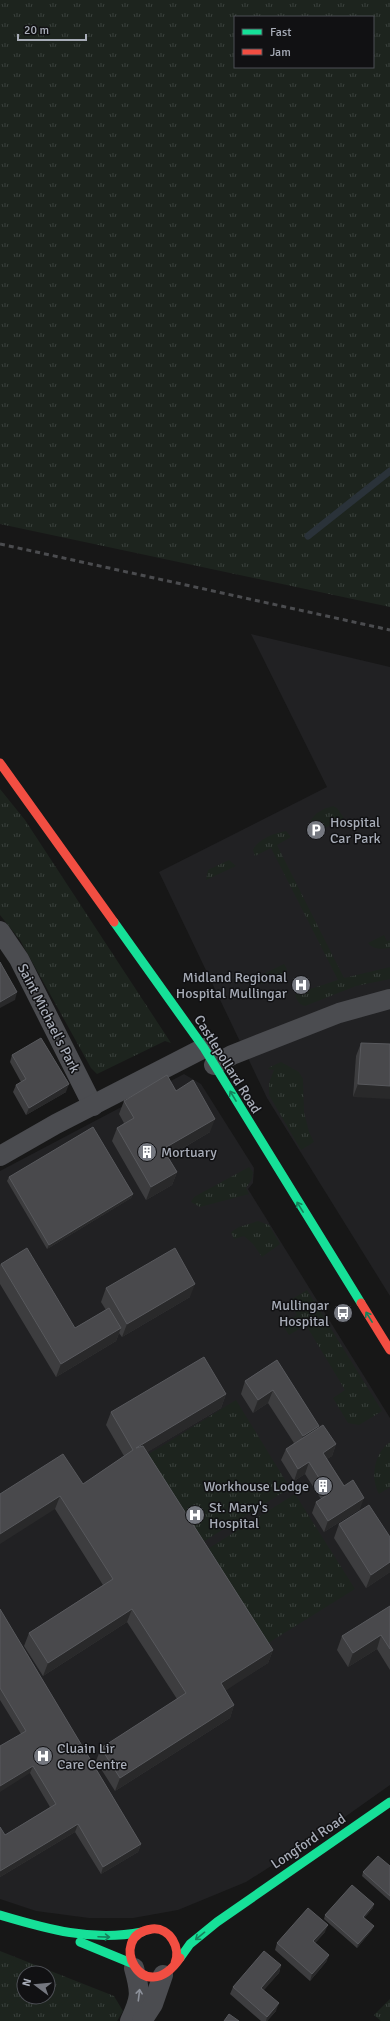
<svg xmlns="http://www.w3.org/2000/svg" width="390" height="2021" font-family="Signika,sans-serif">
<defs>
<pattern id="grass-tufts" width="24" height="20" patternUnits="userSpaceOnUse"><rect width="24" height="20" fill="#1d241e"/><path d="M3 7l-1-3M5 7V3M7 7l1-3M15 17l-1-3M17 17v-4M19 17l1-3" fill="none" stroke="#3b413d"/></pattern>
</defs>
<rect width="100%" height="100%" fill="#171717"/>
<g fill="#212123">
<path d="M 251,634 L 390,667 L 390,1296 L 267,1098 L 159,872 L 327,787 Z"/>
<path d="M 184,1074 L 201,1084 L 254,1168 L 253,1183 L 248,1189 L 390,1418 L 390,1785 L 318,1836 L 246,1882 L 178,1910 L 133,1918 L 89,1918 L 36,1911 L 0,1899 L 0,1171 Z"/>
</g>
<g fill="url(#grass-tufts)" fill-rule="evenodd">
<path d="M 0,0 L 390,0 L 390,607 L 0,524 ZM 235,17 L 373,17 L 373,67 L 235,67 Z"/>
<path d="M 0,789 L 25,820 L 171,1043 L 165,1041 L 97,1074 L 91,1068 L 20,940 L 0,915 Z"/>
<path d="M 333,806 L 337,808 L 344,818 L 313,834 L 310,822 C 315,812 323,809 333,806 Z"/>
<path d="M 286,831 L 291,837 L 277,845 L 344,978 L 390,967 L 390,979 L 356,986 L 305,1006 C 298,1004 297,1000 295,994 L 338,980 L 271,848 L 255,856 L 253,850 C 257,840 274,833 286,831 Z"/>
<path d="M 229,860 L 236,866 L 206,880 L 208,870 Z"/>
<path d="M 384,935 L 387,941 L 390,940 L 390,948 C 382,949 373,950 368,943 Z"/>
<path d="M 284,964 L 287,969 L 286,972 L 274,980 L 261,984 L 255,978 Z"/>
<path d="M 281,1062 L 299,1072 L 303,1079 L 304,1112 L 309,1132 L 314,1142 L 301,1150 L 269,1095 L 269,1083 L 274,1070 L 268,1069 L 270,1067 Z"/>
<path d="M 249,1167 L 253,1172 L 252,1179 L 246,1188 L 249,1194 L 200,1207 L 191,1202 L 194,1197 Z"/>
<path d="M 258,1221 L 269,1225 L 280,1244 L 262,1257 L 253,1244 L 244,1236 L 234,1239 L 231,1232 L 239,1227 Z"/>
<path d="M 307,1290 L 382,1411 L 359,1425 L 348,1423 L 333,1398 L 345,1390 L 306,1325 L 289,1335 L 282,1324 L 297,1315 L 289,1301 Z"/>
<path d="M 236,1400 L 290,1488 L 198,1545 L 144,1457 Z"/>
<path d="M 390,1442 L 390,1487 L 379,1494 C 370,1478 374,1453 390,1442 Z"/>
<path d="M 295,1494 L 355,1589 L 265,1645 L 206,1550 Z"/>
<path d="M 0,1951 L 114,1996 L 123,2011 L 117,2021 L 0,2021 ZM 24,1973 L 48,1973 L 48,1997 L 24,1997 Z"/>
<path d="M 390,1999 L 390,2021 L 381,2021 L 374,2015 Z"/>
</g>
<g fill="none" stroke-linecap="round" stroke-linejoin="round">
<path stroke="#2a3239" stroke-width="7" d="M 308,536 L 390,471"/>
<g stroke="#4b4c50" stroke-width="20">
<path d="M 0,931 L 19,959 L 93,1106"/>
<path d="M 214,1065 L 232,1055 L 339,1013 L 390,999"/>
<path d="M 0,1156 L 56,1124 L 204,1048"/>
<path d="M 130,2021 C 141,1998 141,1993 134,1968"/>
<path d="M 142,2021 L 153,2004 L 163,1975"/>
</g>
<g stroke="#16e098" stroke-width="9">
<path d="M 114,922 L 204,1048 L 361,1303"/>
<path d="M 0,1915 C 47,1929 92,1942 142,1932"/>
<path d="M 80,1942 L 131,1963"/>
<path d="M 180,1958 L 190,1944 L 217,1922 L 390,1802"/>
</g>
<g stroke="#f24e42" stroke-width="9">
<path d="M 0,763 L 114,922"/>
<path d="M 361,1303 L 390,1350"/>
<path d="M 175,1963 C 181,1948 170,1927 152,1929 C 105,1935 143,2012 180,1958"/>
</g>
<path stroke="#4b4c4f" stroke-width="3" stroke-dasharray="5 4" stroke-linecap="butt" d="M 0,544 L 390,630"/>
</g>
<g fill="#3d3d3f">
<path d="M 361,1043 L 390,1044 L 353,1097 L 356,1056 Z"/>
<path d="M 12,1055 L 66,1092 L 26,1115 L 13,1092 L 16,1085 L 21,1082 L 10,1062 Z"/>
<path d="M 176,1091 L 210,1132 L 168,1157 L 177,1172 L 172,1185 L 146,1200 L 112,1141 L 117,1128 L 124,1123 L 119,1114 L 124,1101 Z"/>
<path d="M 9,1177 L 133,1194 L 131,1198 L 47,1249 L 7,1181 Z"/>
<path d="M 1,1264 L 75,1328 L 106,1310 L 101,1302 L 106,1288 L 190,1297 L 122,1337 L 119,1333 L 116,1341 L 56,1377 L 0,1284 L 0,1265 Z"/>
<path d="M 277,1360 L 319,1426 L 318,1428 L 336,1444 L 332,1456 L 327,1459 L 360,1509 L 324,1532 L 312,1513 L 316,1502 L 321,1499 L 305,1474 L 294,1481 L 281,1460 L 286,1449 L 294,1443 L 268,1403 L 253,1413 L 241,1394 L 245,1381 Z"/>
<path d="M 226,1394 L 221,1408 L 147,1452 L 273,1650 L 268,1663 L 225,1690 L 234,1705 L 230,1718 L 115,1791 L 96,1761 L 101,1748 L 177,1699 L 127,1622 L 43,1676 L 24,1646 L 29,1633 L 103,1585 L 55,1509 L 0,1494 L 83,1484 L 124,1456 L 106,1425 L 111,1412 Z"/>
<path d="M 339,1524 L 390,1537 L 390,1572 L 366,1588 L 334,1538 Z"/>
<path d="M 390,1606 L 390,1670 L 377,1649 L 348,1667 L 337,1650 L 342,1636 Z"/>
<path d="M 0,1609 L 141,1844 L 138,1852 L 101,1874 L 75,1832 L 0,1877 L 0,1827 L 5,1835 L 50,1807 L 30,1773 L 21,1734 L 0,1700 Z"/>
<path d="M 390,1866 L 390,1901 L 362,1876 L 363,1872 Z"/>
<path d="M 373,1908 L 364,1918 L 372,1930 L 357,1948 L 324,1919 L 325,1915 Z"/>
<path d="M 325,1932 L 315,1943 L 329,1955 L 326,1962 L 310,1981 L 275,1950 L 277,1943 Z"/>
<path d="M 281,1965 L 279,1973 L 263,1990 L 276,2011 L 267,2021 L 261,2021 L 230,1994 L 233,1987 Z"/>
</g>
<g fill="#29292a">
<path d="M 17,992 L 15,1000 L 0,1008 L 0,1002 Z"/>
<path d="M 69,1084 L 66,1092 L 26,1115 L 29,1108 Z"/>
<path d="M 358,1084 L 390,1086 L 390,1099 L 353,1097 Z"/>
<path d="M 215,1119 L 210,1132 L 159,1162 L 163,1149 Z"/>
<path d="M 177,1172 L 172,1185 L 146,1200 L 151,1187 Z"/>
<path d="M 133,1194 L 131,1198 L 47,1249 L 49,1245 Z"/>
<path d="M 195,1284 L 190,1297 L 122,1337 L 127,1324 Z"/>
<path d="M 121,1328 L 116,1341 L 56,1377 L 61,1364 Z"/>
<path d="M 273,1390 L 268,1403 L 253,1413 L 258,1400 Z"/>
<path d="M 226,1394 L 221,1408 L 131,1462 L 136,1448 Z"/>
<path d="M 319,1426 L 314,1439 L 298,1449 L 303,1436 Z"/>
<path d="M 336,1444 L 332,1456 L 319,1464 L 323,1453 Z"/>
<path d="M 309,1462 L 305,1474 L 294,1481 L 298,1469 Z"/>
<path d="M 60,1496 L 55,1509 L 0,1544 L 0,1534 Z"/>
<path d="M 364,1498 L 360,1509 L 324,1532 L 328,1521 Z"/>
<path d="M 390,1562 L 390,1572 L 366,1588 L 371,1575 Z"/>
<path d="M 132,1609 L 127,1622 L 43,1676 L 48,1663 Z"/>
<path d="M 381,1635 L 377,1649 L 348,1667 L 353,1653 Z"/>
<path d="M 273,1650 L 268,1663 L 216,1697 L 221,1683 Z"/>
<path d="M 234,1705 L 230,1718 L 115,1791 L 120,1778 Z"/>
<path d="M 33,1766 L 30,1773 L 0,1792 L 0,1786 Z"/>
<path d="M 78,1824 L 75,1832 L 0,1877 L 0,1871 Z"/>
<path d="M 141,1844 L 138,1852 L 101,1874 L 103,1867 Z"/>
<path d="M 374,1904 L 373,1908 L 362,1921 L 363,1917 Z"/>
<path d="M 328,1925 L 325,1932 L 310,1949 L 313,1941 Z"/>
<path d="M 374,1926 L 372,1930 L 357,1948 L 358,1944 Z"/>
<path d="M 329,1955 L 326,1962 L 310,1981 L 312,1974 Z"/>
<path d="M 281,1965 L 279,1973 L 259,1996 L 261,1988 Z"/>
<path d="M 279,2003 L 276,2011 L 267,2021 L 266,2021 L 267,2017 Z"/>
</g>
<g fill="#49494c" stroke="#58595d">
<path d="M 0,962 L 17,992 L 0,1002 Z"/>
<path d="M 41,1038 L 69,1084 L 29,1108 L 16,1085 L 26,1079 L 12,1055 Z"/>
<path d="M 361,1043 L 390,1044 L 390,1086 L 358,1084 Z"/>
<path d="M 167,1075 L 176,1091 L 193,1080 L 215,1119 L 163,1149 L 177,1172 L 151,1187 L 117,1128 L 134,1118 L 124,1101 Z"/>
<path d="M 93,1127 L 133,1194 L 49,1245 L 9,1177 Z"/>
<path d="M 27,1248 L 75,1328 L 109,1308 L 121,1328 L 61,1364 L 1,1264 Z"/>
<path d="M 175,1248 L 195,1284 L 127,1324 L 106,1288 Z"/>
<path d="M 204,1357 L 226,1394 L 136,1448 L 143,1446 L 273,1650 L 221,1683 L 234,1705 L 120,1778 L 101,1748 L 186,1693 L 132,1609 L 48,1663 L 29,1633 L 113,1579 L 60,1496 L 0,1534 L 0,1494 L 63,1454 L 83,1484 L 133,1450 L 111,1412 Z"/>
<path d="M 277,1360 L 319,1426 L 303,1436 L 273,1390 L 258,1400 L 245,1381 Z"/>
<path d="M 323,1425 L 336,1444 L 323,1453 L 344,1486 L 353,1480 L 364,1498 L 328,1521 L 316,1502 L 329,1494 L 309,1462 L 298,1469 L 286,1449 Z"/>
<path d="M 369,1505 L 390,1537 L 390,1562 L 371,1575 L 339,1524 Z"/>
<path d="M 390,1606 L 390,1649 L 381,1635 L 353,1653 L 342,1636 Z"/>
<path d="M 0,1609 L 141,1844 L 103,1867 L 78,1824 L 0,1871 L 0,1827 L 5,1835 L 56,1804 L 33,1766 L 0,1786 L 0,1746 L 26,1731 L 0,1688 Z"/>
<path d="M 378,1856 L 390,1866 L 390,1896 L 363,1872 Z"/>
<path d="M 352,1885 L 374,1904 L 363,1917 L 374,1926 L 358,1944 L 325,1915 Z"/>
<path d="M 308,1908 L 328,1925 L 313,1941 L 329,1955 L 312,1974 L 277,1943 Z"/>
<path d="M 264,1951 L 281,1965 L 261,1988 L 279,2003 L 267,2017 L 233,1987 Z"/>
<path d="M 229,2014 L 239,2021 L 224,2021 Z"/>
</g>
<defs><path id="oneway-shaft" d="M-6 0H5M1.5-3L5.5 0L1.5 3" fill="none" stroke-width="1.6" stroke-linecap="round" stroke-linejoin="round"/></defs>
<g stroke="#14835c">
<use href="#oneway-shaft" transform="translate(233 1096) rotate(-121)"/>
<use href="#oneway-shaft" transform="translate(300 1207) rotate(-122)"/>
<use href="#oneway-shaft" transform="translate(369 1317) rotate(-122)"/>
<use href="#oneway-shaft" transform="translate(200 1936) rotate(141)"/>
<use href="#oneway-shaft" transform="translate(104 1937) rotate(2)"/>
</g>
<use stroke="#8c9099" href="#oneway-shaft" transform="translate(139 1995) rotate(-83)"/>
<defs>
<symbol id="parking-disc" viewBox="-11 -11 22 22"><circle r="9.5" fill="#757880" stroke="#111113"/><path d="M-3.5-5.5H1a3.5 3.5 0 0 1 0 7H-1V5.5H-3.5ZM-1-3.4V-.6H.8a1.4 1.4 0 0 0 0-2.8Z" fill="#fff"/></symbol>
<symbol id="hospital-disc" viewBox="-11 -11 22 22"><circle r="9.5" fill="#757880" stroke="#111113"/><path d="M-5-5h3v3.5h4V-5h3V5h-3V1.5h-4V5h-3Z" fill="#fff"/></symbol>
<symbol id="building-disc" viewBox="-11 -11 22 22"><circle r="9.5" fill="#757880" stroke="#111113"/><path d="M-4-6H4V6H1V3H-1V6H-4ZM-2.5-4.3h1.7v1.8h-1.7ZM.8-4.3h1.7v1.8H.8ZM-2.5-1h1.7V.8h-1.7ZM.8-1h1.7V.8H.8Z" fill="#fff"/></symbol>
<symbol id="bus-disc" viewBox="-11 -11 22 22"><circle r="9.5" fill="#757880" stroke="#111113"/><path d="M-5-6H5V4H4V6H2V4H-2V6H-4V4H-5ZM-3.5-4V0h7V-4ZM-3.5 1.2v1.5H-2V1.2ZM2 1.2v1.5H3.5V1.2Z" fill="#fff"/></symbol>
</defs>
<g fill-rule="evenodd">
<use href="#parking-disc" x="305" y="819" width="22" height="22"/>
<use href="#hospital-disc" x="290" y="974" width="22" height="22"/>
<use href="#building-disc" x="136" y="1141" width="22" height="22"/>
<use href="#bus-disc" x="332" y="1302" width="22" height="22"/>
<use href="#building-disc" x="312" y="1475" width="22" height="22"/>
<use href="#hospital-disc" x="184" y="1504" width="22" height="22"/>
<use href="#hospital-disc" x="32" y="1745" width="22" height="22"/>
</g>
<g text-anchor="middle" stroke-width="3" stroke-linejoin="round" paint-order="stroke">
<g font-size="14" fill="#a8adb8" stroke="#111113" text-anchor="start">
<text x="330" y="827">Hospital<tspan x="330" dy="16">Car Park</tspan></text>
<text x="287" y="982" text-anchor="end">Midland Regional<tspan x="287" dy="16">Hospital Mullingar</tspan></text>
<text x="161" y="1157">Mortuary</text>
<text x="329" y="1310" text-anchor="end">Mullingar<tspan x="329" dy="16">Hospital</tspan></text>
<text x="309" y="1491" text-anchor="end">Workhouse Lodge</text>
<text x="209" y="1512">St. Mary's<tspan x="209" dy="16">Hospital</tspan></text>
<text x="57" y="1753">Cluain Lir<tspan x="57" dy="16">Care Centre</tspan></text>
</g>
<g font-size="14" fill="#a8adb8" stroke="#111113">
<text transform="translate(49 1018) rotate(63)" y="5">Saint Michael's Park</text>
<text transform="translate(228 1064) rotate(58)" y="5">Castlepollard Road</text>
<text transform="translate(308 1841) rotate(-34)" y="5">Longford Road</text>
</g>
</g>
<rect x="234" y="16" width="140" height="52" fill="#111113" stroke="#4d4f55"/>
<rect x="242" y="29" width="20" height="6" fill="#16e098" stroke="#4d4f55"/>
<text x="270" y="36" font-size="12" fill="#a8adb8">Fast</text>
<rect x="242" y="49" width="20" height="6" fill="#f24e42" stroke="#4d4f55"/>
<text x="270" y="56" font-size="12" fill="#a8adb8">Jam</text>
<g transform="translate(36 1985) rotate(286)"><circle r="19" fill="#111113" stroke="#4d4f55"/>
<path d="M0-3L7 15L0 10L-7 15Z" fill="#757880"/>
<text y="-6" font-size="11" font-weight="bold" text-anchor="middle" fill="#a8adb8">N</text>
</g>
<path d="M18 34v6h68v-6" fill="none" stroke="#a8adb8" stroke-width="2"/>
<text x="24" y="34" font-size="12" fill="#a8adb8" stroke="#111113" stroke-width="3" paint-order="stroke">20 m</text>
</svg>
